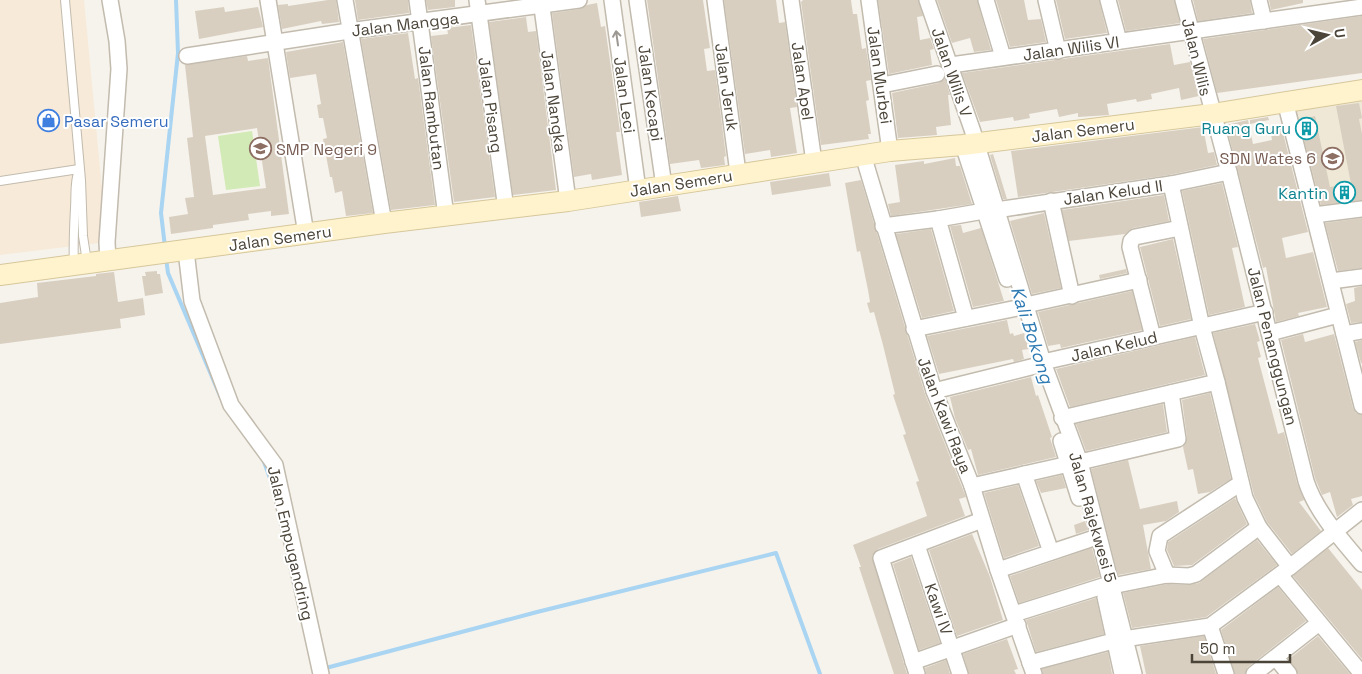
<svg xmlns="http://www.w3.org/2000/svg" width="1362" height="674" font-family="'Space Grotesk',sans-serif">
<rect width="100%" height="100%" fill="#f6f3ec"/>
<path fill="#f7ead8" d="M 0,0 L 84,0 L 107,242 L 0,255 Z"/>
<path fill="#efe8d6" d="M 1362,96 L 1362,205 L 1314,212 L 1290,112 Z"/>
<path fill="#d2eab5" d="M 252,131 L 260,186 L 226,190 L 218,136 Z"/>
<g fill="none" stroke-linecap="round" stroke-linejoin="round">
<g stroke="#a9d4f2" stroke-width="4">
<path d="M 165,247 L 161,213 L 178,53 L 176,0"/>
<path d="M 166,258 L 168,273 L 221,398"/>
<path d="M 263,459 L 271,481"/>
<path d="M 326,668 L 537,612 L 776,553 L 820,674"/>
</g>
</g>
<g fill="#d8cfc1" fill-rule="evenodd">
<path d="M 328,0 L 336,0 L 339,22 L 322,24 L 321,21 L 282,29 L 278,5 L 288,4 L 288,6 Z"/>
<path d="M 355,0 L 408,0 L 409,13 L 358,20 Z"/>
<path d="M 426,0 L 455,0 L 455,7 L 428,10 Z"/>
<path d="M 647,0 L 703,0 L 710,48 L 704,49 L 707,71 L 715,70 L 726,156 L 724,157 L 725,165 L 701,168 L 699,160 L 670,164 Z"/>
<path d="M 724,0 L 776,0 L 779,23 L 785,22 L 797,107 L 790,108 L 797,153 L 771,157 L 770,150 L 745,154 Z"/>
<path d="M 803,0 L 851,0 L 853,14 L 857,14 L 862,49 L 866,48 L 871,80 L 866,81 L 869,100 L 866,101 L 871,134 L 868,134 L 869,139 L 821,145 L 801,2 Z"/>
<path d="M 878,0 L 918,0 L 923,16 L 917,17 L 920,40 L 930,38 L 934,49 L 930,50 L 932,65 L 889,74 Z"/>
<path d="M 937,0 L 977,0 L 991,50 L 974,52 L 970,38 L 952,43 Z"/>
<path d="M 996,0 L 1024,0 L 1028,20 L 1041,19 L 1046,42 L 1010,47 Z"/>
<path d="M 1056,0 L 1099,0 L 1107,33 L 1065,39 Z"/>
<path d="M 1118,0 L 1174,0 L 1180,23 L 1126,31 Z"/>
<path d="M 1193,0 L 1250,0 L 1252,13 L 1198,21 Z"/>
<path d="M 1269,0 L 1303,0 L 1303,3 L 1271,10 Z"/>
<path d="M 597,3 L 601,27 L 605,26 L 620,132 L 616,132 L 622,175 L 592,180 L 591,174 L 574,177 L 552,13 L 580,9 L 587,5 Z"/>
<path d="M 224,7 L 225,12 L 258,7 L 263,27 L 199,39 L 195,11 Z"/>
<path d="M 1362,16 L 1362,73 L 1217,93 L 1203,39 Z"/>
<path d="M 526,17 L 528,32 L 536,31 L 556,190 L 513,195 L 489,22 Z"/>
<path d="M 471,25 L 495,197 L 454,202 L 431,36 L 448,34 L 447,28 Z"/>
<path d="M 408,33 L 415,79 L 418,78 L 435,205 L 391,210 L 361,39 Z"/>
<path d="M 343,42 L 373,213 L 346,216 L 342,191 L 335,193 L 332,177 L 330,177 L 323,139 L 327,138 L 323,118 L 319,118 L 317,105 L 321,104 L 316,74 L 290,78 L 286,52 Z"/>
<path d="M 1170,44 L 1174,65 L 1190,62 L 1199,96 L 1181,100 L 1179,88 L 1151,94 L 1152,99 L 1137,102 L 1136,99 L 1107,104 L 1109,115 L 1078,117 L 1078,113 L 1059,117 L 1057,109 L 1029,114 L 1030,118 L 1014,121 L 1013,117 L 980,122 L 962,73 Z"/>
<path d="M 247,56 L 248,61 L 268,58 L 289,214 L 271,216 L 271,211 L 248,214 L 249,220 L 213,225 L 213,228 L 171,234 L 169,217 L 188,214 L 185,198 L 194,197 L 187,138 L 193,137 L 185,65 ZM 257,128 L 266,188 L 213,195 L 205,136 Z"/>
<path d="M 945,79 L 950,95 L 948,95 L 951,125 L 936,127 L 937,135 L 898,138 L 892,93 L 939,83 Z"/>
<path d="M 1359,103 L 1362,118 L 1359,119 L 1362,134 L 1362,200 L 1321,205 L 1299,120 L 1315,116 L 1330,187 L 1351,184 L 1336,106 Z"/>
<path d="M 1268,117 L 1269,120 L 1250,124 L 1250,120 Z"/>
<path d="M 1248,120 L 1253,144 L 1272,140 L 1270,128 L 1281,125 L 1308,232 L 1282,238 L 1286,258 L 1313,252 L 1327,307 L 1298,313 L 1299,316 L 1276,322 L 1266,267 L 1263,268 L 1226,125 Z"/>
<path d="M 1203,127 L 1208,153 L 1214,152 L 1217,165 L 1169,175 L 1018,197 L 1011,151 Z"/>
<path d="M 993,154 L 1000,176 L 1007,199 L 1003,199 L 990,155 Z"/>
<path d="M 955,158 L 956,166 L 960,166 L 972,204 L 891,216 L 888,204 L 900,202 L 895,165 L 924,161 L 924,164 Z"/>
<path d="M 829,173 L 831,186 L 772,195 L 770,182 Z"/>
<path d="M 861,180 L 925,394 L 966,497 L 959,499 L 965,516 L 878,549 L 872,556 L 907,674 L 894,674 L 859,567 L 861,567 L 853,545 L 927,516 L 916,482 L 919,481 L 903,435 L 906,434 L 893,395 L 895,394 L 883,345 L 874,312 L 870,313 L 867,303 L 870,302 L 868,290 L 860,251 L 857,252 L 845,183 Z"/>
<path d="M 1222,183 L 1238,247 L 1232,248 L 1245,307 L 1209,315 L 1182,191 Z"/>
<path d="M 1164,195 L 1169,221 L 1133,228 L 1125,234 L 1069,241 L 1062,210 Z"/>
<path d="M 678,196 L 681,211 L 641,217 L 639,202 Z"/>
<path d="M 1044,213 L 1061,288 L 1032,294 L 1010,221 Z"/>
<path d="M 1362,218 L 1362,268 L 1338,271 L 1325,223 Z"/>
<path d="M 961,225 L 963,233 L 981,228 L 1004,301 L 973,307 L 950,226 Z"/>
<path d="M 931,229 L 954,311 L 922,318 L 896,234 Z"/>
<path d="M 1173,239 L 1191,319 L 1160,326 L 1140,247 Z"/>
<path d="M 1126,269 L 1127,273 L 1100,279 L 1099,275 Z"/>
<path d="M 157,271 L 157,274 L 160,274 L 163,293 L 145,296 L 142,276 L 146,276 L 145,272 Z"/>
<path d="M 114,272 L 118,302 L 143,298 L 145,315 L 120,319 L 121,328 L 0,344 L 0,303 L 38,297 L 37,283 L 96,276 L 96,274 Z"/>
<path d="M 1362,286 L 1362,322 L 1351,323 L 1346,304 L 1355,301 L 1354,288 Z"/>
<path d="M 1132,291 L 1142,330 L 1061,348 L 1060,344 L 1048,346 L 1038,312 Z"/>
<path d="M 1007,320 L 1010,334 L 1013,333 L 1014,336 L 1024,333 L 1029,349 L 1022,350 L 1024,359 L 1014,362 L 1013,359 L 939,374 L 927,336 Z"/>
<path d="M 1255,324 L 1260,341 L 1257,342 L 1261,357 L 1258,358 L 1278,434 L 1284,432 L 1297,483 L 1304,500 L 1299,502 L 1321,531 L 1292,554 L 1267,522 L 1254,495 L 1213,333 Z"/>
<path d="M 1303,334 L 1305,342 L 1334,334 L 1353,408 L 1356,413 L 1362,415 L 1362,496 L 1351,499 L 1353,505 L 1337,517 L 1330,492 L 1322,495 L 1315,478 L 1281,340 Z"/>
<path d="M 1195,337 L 1205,375 L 1070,407 L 1056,369 Z"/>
<path d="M 1362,340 L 1362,363 L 1361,363 L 1355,342 Z"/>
<path d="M 1031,377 L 1036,396 L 1038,395 L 1052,437 L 1050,438 L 1056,457 L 978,475 L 971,449 L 968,450 L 955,418 L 950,397 Z"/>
<path d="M 1210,393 L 1231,479 L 1210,492 L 1198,494 L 1193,469 L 1188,470 L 1183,447 L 1187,438 L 1182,400 Z"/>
<path d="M 1163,404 L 1167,432 L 1086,451 L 1076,424 Z"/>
<path d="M 1128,460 L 1140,509 L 1177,501 L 1179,512 L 1166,521 L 1143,525 L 1151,569 L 1118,575 L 1091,469 Z"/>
<path d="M 1062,475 L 1066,488 L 1041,493 L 1036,481 Z"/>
<path d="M 1018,485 L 1039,546 L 1004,558 L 984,493 Z"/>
<path d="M 1235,498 L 1247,524 L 1192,565 L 1174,566 L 1167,550 L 1168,542 Z"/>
<path d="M 1085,521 L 1088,530 L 1076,534 L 1074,525 Z"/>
<path d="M 972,534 L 990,577 L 1003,620 L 957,636 L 929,550 Z"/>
<path d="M 1257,540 L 1277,565 L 1206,617 L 1132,628 L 1123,593 L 1168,584 L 1189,585 L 1199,583 Z"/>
<path d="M 1092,548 L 1100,577 L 1019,603 L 1010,576 Z"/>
<path d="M 1328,548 L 1362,590 L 1362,659 L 1293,576 Z"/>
<path d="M 911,557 L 940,643 L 919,650 L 893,564 Z"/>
<path d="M 1278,587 L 1306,621 L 1248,667 L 1245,674 L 1235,674 L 1221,630 Z"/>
<path d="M 1096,598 L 1104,634 L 1036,652 L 1026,620 Z"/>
<path d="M 1204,636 L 1216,674 L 1146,674 L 1140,646 Z"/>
<path d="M 1318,636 L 1350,674 L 1298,674 L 1289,659 Z"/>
<path d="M 1007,639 L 1018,669 L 1014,670 L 1016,674 L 969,674 L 963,654 Z"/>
<path d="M 1108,652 L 1112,674 L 1043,674 L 1042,669 Z"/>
<path d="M 946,660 L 950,674 L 926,674 L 925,668 Z"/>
</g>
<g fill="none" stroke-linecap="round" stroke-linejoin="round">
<defs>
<g id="lane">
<path d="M 65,0 L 81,180 L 83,236 L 87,262"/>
<path d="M 0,181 L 79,169 C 74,183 76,194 75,208 C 74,227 73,245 74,264"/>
</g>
<g id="street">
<path d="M 268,0 L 306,234"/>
<path d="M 345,0 L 384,223"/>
<path d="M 417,0 L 446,216"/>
<path d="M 477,0 L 506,209"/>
<path d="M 541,0 L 568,201"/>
<path d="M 612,0 L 638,190"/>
<path d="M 637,0 L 664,186"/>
<path d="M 715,0 L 738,173"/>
<path d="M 791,0 L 814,162"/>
<path d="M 869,0 L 890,151"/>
<path d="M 927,0 L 973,132 L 1043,362 L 1080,462 L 1134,674"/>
<path d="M 986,0 L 1003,57"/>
<path d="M 1046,0 L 1058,51"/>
<path d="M 1108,0 L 1119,41"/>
<path d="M 1183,0 L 1229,172 L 1306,481 C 1316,512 1341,539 1362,564"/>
<path d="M 1259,0 L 1264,21"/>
<path d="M 187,56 L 349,31 L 579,0"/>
<path d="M 951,65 L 1362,7"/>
<path d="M 882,85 L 937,74"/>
<path d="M 1285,101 L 1362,406"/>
<path d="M 963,145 L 1007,279"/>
<path d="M 863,155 L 934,391 L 972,486 L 998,570 L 1034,674"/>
<path d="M 1171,184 L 1202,327 L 1217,382 L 1245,498 L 1259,527 L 1290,567"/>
<path d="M 1051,201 L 1072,296"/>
<path d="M 996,210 L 1171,184 L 1229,172"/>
<path d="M 1314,215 L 1362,209"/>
<path d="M 883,226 L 938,219"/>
<path d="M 186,251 L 192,301 L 231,405 L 275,465 L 321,674"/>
<path d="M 108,262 L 107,242 L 119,69 L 117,41 L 110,0"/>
<path d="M 1331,281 L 1362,277"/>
<path d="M 1026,305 L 1139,280"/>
<path d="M 966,318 L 938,219 L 984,211"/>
<path d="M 914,329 L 1017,308"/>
<path d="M 1270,333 L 1338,315"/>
<path d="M 1344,334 L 1362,331"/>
<path d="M 1153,337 L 1130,247 L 1131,241 L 1135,237 L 1180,228"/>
<path d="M 934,391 L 1035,366 L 1043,362 L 1265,312"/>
<path d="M 1062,418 L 1217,382"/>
<path d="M 1061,441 L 1079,498"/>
<path d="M 1080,462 L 1178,439 L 1171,393"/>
<path d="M 1024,474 L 1051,552"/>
<path d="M 972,486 L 1069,464"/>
<path d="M 917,545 L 960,674"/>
<path d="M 998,570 L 1091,539"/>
<path d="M 1167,575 L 1157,551 L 1160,536 L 1241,483"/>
<path d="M 1280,575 L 1362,674"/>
<path d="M 1112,586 L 1167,575 L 1189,576 L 1196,574 L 1259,527"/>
<path d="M 1105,597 L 1122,674"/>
<path d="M 1014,614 L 1103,586"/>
<path d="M 1210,626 L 1226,674"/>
<path d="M 1276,658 L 1289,674"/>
<path d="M 913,662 L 1018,625"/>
<path d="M 1030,663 L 1117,640 L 1210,626 L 1290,567 L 1362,510"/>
<path d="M 917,674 L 881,558 L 982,520"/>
<path d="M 1254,674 L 1319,623"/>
</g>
<path id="secondary" d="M 0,275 L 384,223 L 568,201 L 890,151 L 963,145 L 1212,114 L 1362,90"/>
</defs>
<use href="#lane" stroke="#c2bbae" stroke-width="10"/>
<use href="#street" stroke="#c2bbae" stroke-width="18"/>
<use href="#secondary" stroke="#d6c79b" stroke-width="22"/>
<use href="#lane" stroke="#fff" stroke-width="8"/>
<use href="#street" stroke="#fff" stroke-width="15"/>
<use href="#secondary" stroke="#fff3cd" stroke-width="20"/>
</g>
<defs><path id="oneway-shaft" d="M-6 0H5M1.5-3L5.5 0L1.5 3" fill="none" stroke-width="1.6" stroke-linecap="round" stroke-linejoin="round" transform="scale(1.25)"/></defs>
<use stroke="#9c9892" href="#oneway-shaft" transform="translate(617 38) rotate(-98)"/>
<defs>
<symbol id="shop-ring" viewBox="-11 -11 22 22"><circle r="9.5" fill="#fff" stroke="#3f7fe0" stroke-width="1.5"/><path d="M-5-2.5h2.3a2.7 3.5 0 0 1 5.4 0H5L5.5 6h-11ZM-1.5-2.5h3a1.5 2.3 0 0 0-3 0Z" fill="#3f7fe0"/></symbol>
<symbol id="building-ring" viewBox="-11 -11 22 22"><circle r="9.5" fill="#fff" stroke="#0f9aa8" stroke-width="1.5"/><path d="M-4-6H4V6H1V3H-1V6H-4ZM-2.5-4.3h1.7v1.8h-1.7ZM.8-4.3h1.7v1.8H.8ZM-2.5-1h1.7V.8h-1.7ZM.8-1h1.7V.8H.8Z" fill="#0f9aa8"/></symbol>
<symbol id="school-ring" viewBox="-11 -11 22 22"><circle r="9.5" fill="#fff" stroke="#8d6e63" stroke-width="1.5"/><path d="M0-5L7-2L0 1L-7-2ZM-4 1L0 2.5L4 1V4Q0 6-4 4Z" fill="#8d6e63"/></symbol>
</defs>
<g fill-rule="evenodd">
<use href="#shop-ring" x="36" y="108" width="25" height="25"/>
<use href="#building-ring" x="1294" y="116" width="25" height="25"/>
<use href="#school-ring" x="248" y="136" width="25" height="25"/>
<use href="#school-ring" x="1320" y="146" width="25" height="25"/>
<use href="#building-ring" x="1332" y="180" width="25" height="25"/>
</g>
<g text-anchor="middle" stroke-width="4" stroke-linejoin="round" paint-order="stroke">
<g font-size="16" fill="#4b4439" stroke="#fff">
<text transform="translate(405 24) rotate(-7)" y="6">Jalan Mangga</text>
<text transform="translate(1071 48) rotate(-8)" y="6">Jalan Wilis VI</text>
<text transform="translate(1197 57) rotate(76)" y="6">Jalan Wilis</text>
<text transform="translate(952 72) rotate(71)" y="6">Jalan Wilis V</text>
<text transform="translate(880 75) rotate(82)" y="6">Jalan Murbei</text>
<text transform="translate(803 81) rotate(82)" y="6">Jalan Apel</text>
<text transform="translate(727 87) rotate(82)" y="6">Jalan Jeruk</text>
<text transform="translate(651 93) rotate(82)" y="6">Jalan Kecapi</text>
<text transform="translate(625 95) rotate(82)" y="6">Jalan Leci</text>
<text transform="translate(554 101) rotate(82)" y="6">Jalan Nangka</text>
<text transform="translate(491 105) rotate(82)" y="6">Jalan Pisang</text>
<text transform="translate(432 108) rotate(83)" y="6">Jalan Rambutan</text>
<text transform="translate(1083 130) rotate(-7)" y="6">Jalan Semeru</text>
<text transform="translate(681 183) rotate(-9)" y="6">Jalan Semeru</text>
<text transform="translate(1113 192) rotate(-8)" y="6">Jalan Kelud II</text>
<text transform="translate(280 238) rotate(-8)" y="6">Jalan Semeru</text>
<text transform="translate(1114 346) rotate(-13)" y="6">Jalan Kelud</text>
<text transform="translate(1273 346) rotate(76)" y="6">Jalan Penanggungan</text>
<text transform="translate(945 415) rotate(69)" y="6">Jalan Kawi Raya</text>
<text transform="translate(1093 517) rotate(74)" y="6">Jalan Rajekwesi 5</text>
<text transform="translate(291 543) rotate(77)" y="6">Jalan Empugandring</text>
<text transform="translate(939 609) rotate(71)" y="6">Kawi IV</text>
</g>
<g font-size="16" fill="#366cbe" stroke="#fff" text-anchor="start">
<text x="64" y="127">Pasar Semeru</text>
</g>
<g font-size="16" fill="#0d838f" stroke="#fff" text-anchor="end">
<text x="1291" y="134">Ruang Guru</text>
<text x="1328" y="199">Kantin</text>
</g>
<g font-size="16" fill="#785e54" stroke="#fff" text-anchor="start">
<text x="276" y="155">SMP Negeri 9</text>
<text x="1316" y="164" text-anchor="end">SDN Wates 6</text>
</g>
<g font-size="18" font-style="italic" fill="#2e7ab2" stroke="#fff">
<text transform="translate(1032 335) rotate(72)" y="6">Kali Bokong</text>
</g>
</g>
<g transform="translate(1327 35) rotate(82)" stroke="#ffffff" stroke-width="4" paint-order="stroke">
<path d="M0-4L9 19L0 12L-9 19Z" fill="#4b4439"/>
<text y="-8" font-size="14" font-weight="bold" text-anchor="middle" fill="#4b4439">U</text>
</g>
<path d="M1192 654v8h98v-8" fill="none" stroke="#4b4439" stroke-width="2.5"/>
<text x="1200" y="654" font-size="15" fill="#4b4439" stroke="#ffffff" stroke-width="4" paint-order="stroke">50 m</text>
</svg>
